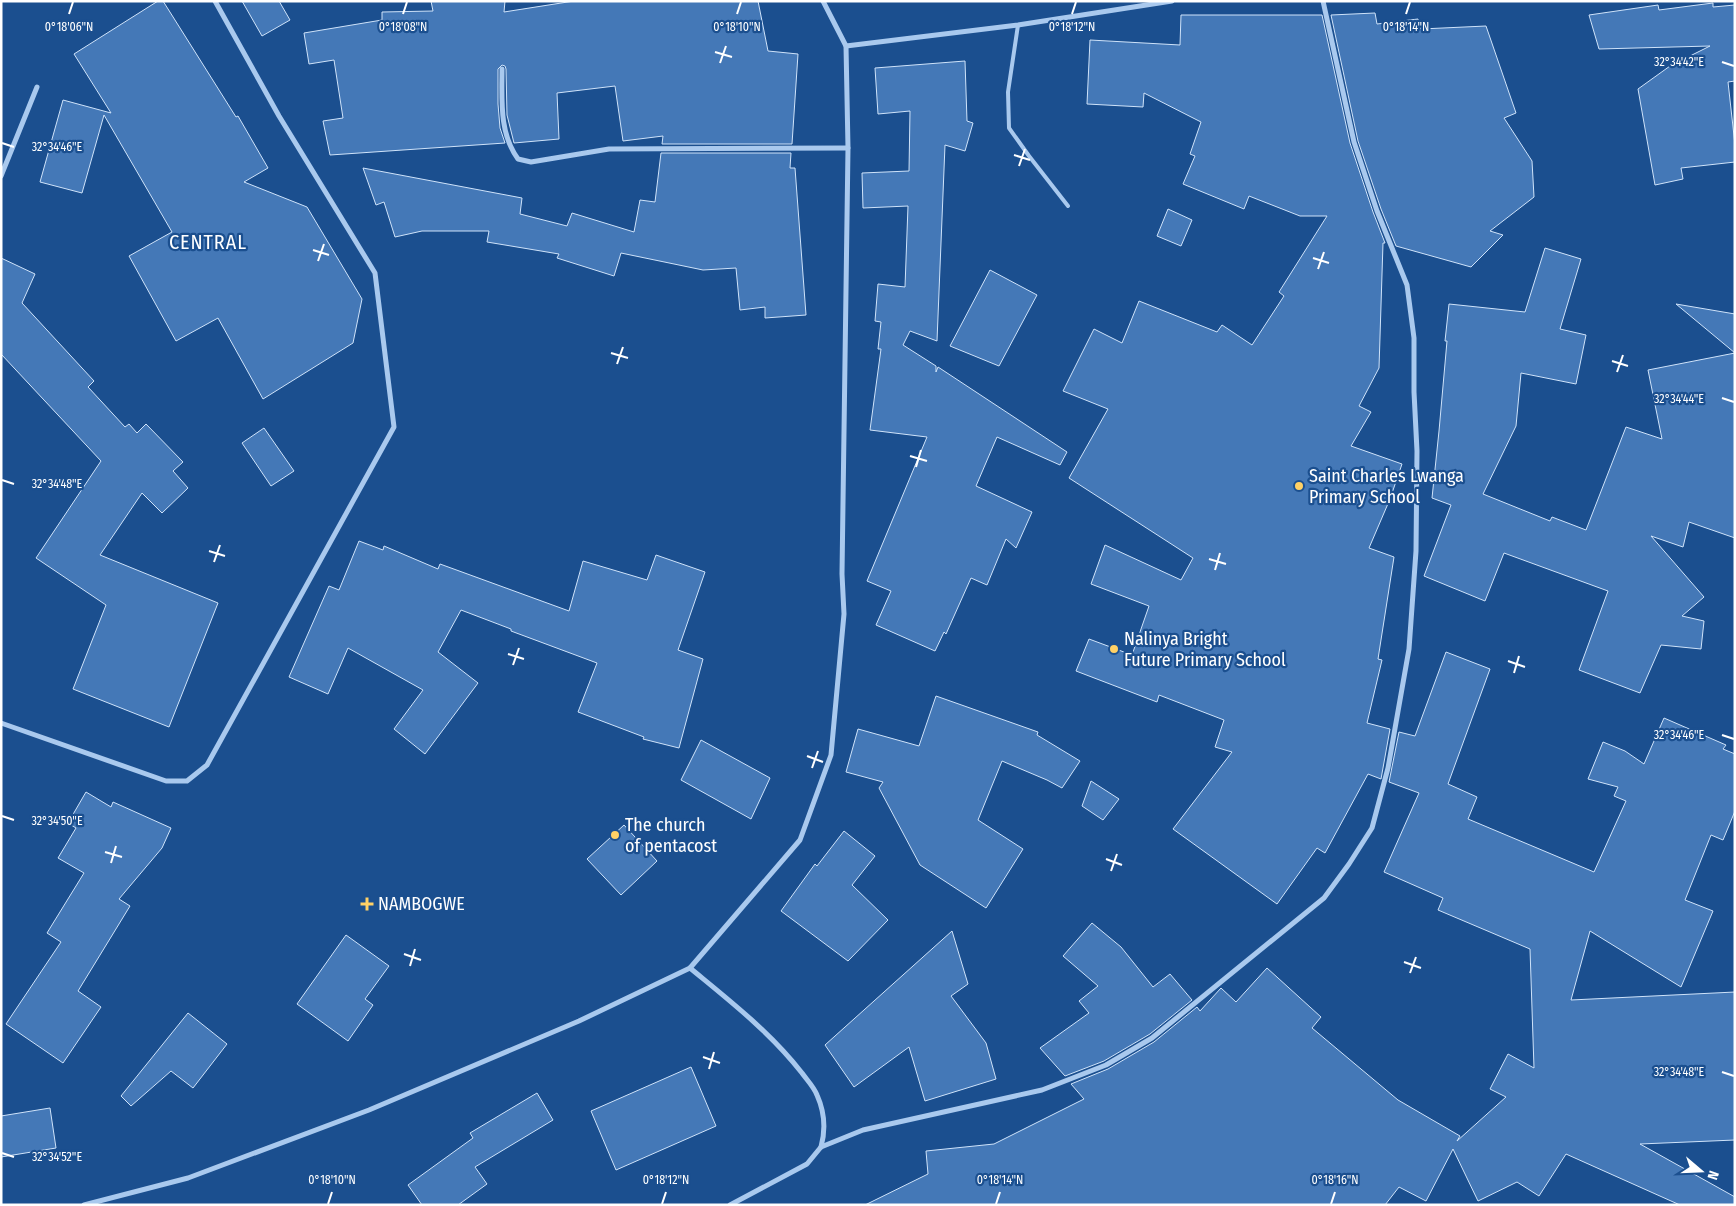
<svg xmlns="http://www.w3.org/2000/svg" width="1736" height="1206" font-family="'Fira Sans Condensed',sans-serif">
<rect width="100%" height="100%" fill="#1b4f8f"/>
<g fill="#4478b7" stroke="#cfe3fa">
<path d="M 158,1 L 163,1 L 236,117 L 238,116 L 268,168 L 244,182 L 307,207 L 362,299 L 353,343 L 263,399 L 218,318 L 176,341 L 129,256 L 172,232 L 104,115 L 82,193 L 40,182 L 63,100 L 111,113 L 74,54 Z"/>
<path d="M 242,1 L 279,1 L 290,20 L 262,36 Z"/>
<path d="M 431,1 L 505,1 L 504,12 L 574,1 L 758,1 L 768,51 L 798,54 L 792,144 L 662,144 L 663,136 L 623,141 L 615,86 L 557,93 L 559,139 L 514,143 L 507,115 L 506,69 L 505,66 L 502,65 L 498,69 L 498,104 L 500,128 L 505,143 L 330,155 L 323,121 L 343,118 L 334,60 L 309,64 L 304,33 L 382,20 L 382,12 L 433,11 Z"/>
<path d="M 1713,3 L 1713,7 L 1735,5 L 1735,81 L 1728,82 L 1735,145 L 1735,162 L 1681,168 L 1683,179 L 1655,185 L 1638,89 L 1670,66 L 1710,46 L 1599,49 L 1589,15 L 1658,5 L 1659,10 Z"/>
<path d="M 1375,13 L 1377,24 L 1418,19 L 1421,29 L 1486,26 L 1516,113 L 1504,118 L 1532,161 L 1534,197 L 1490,231 L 1503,235 L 1471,267 L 1396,246 L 1381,209 L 1358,141 L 1331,15 Z"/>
<path d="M 1181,15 L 1322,15 L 1350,143 L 1373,212 L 1385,243 L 1383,243 L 1379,368 L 1359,406 L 1371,412 L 1351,446 L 1402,464 L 1390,499 L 1369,548 L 1394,557 L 1378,659 L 1382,660 L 1367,723 L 1390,729 L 1381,779 L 1368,774 L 1325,853 L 1317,848 L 1277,904 L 1173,829 L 1232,752 L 1215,747 L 1224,720 L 1159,695 L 1157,702 L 1076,671 L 1089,639 L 1132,655 L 1149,606 L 1091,584 L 1105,545 L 1181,580 L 1193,558 L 1069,478 L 1108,409 L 1063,391 L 1094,329 L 1122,343 L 1139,301 L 1217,332 L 1222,325 L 1252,345 L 1284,296 L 1279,292 L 1327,216 L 1300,216 L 1249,196 L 1244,209 L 1183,184 L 1195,156 L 1190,154 L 1201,122 L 1144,93 L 1143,107 L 1087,104 L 1090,40 L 1180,45 Z"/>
<path d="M 965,61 L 967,121 L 973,123 L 965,151 L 945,145 L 937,341 L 910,331 L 903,345 L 936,366 L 936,372 L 938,367 L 1067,452 L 1060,465 L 997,437 L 976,486 L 1032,512 L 1016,548 L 1006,539 L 987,585 L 971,578 L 946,634 L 944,632 L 935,651 L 876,625 L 891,591 L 867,581 L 927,437 L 870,430 L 881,349 L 878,349 L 881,322 L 875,321 L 878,284 L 905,287 L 908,206 L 863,208 L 862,173 L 909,171 L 910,111 L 878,114 L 875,68 Z"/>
<path d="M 661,153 L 791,153 L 790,168 L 795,168 L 806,315 L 765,318 L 765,307 L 740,310 L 736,268 L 703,270 L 621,253 L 614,276 L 557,258 L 559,254 L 487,242 L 489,231 L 422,231 L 395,237 L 384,202 L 376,205 L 363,168 L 522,198 L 520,214 L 567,226 L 572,213 L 634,232 L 640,200 L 655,202 Z"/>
<path d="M 1168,209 L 1192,220 L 1181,246 L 1157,236 Z"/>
<path d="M 1545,248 L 1581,259 L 1560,329 L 1586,335 L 1576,384 L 1521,373 L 1516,426 L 1483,494 L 1550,521 L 1552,517 L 1586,530 L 1626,427 L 1662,439 L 1648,370 L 1735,353 L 1676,304 L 1735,314 L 1735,538 L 1689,522 L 1683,547 L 1651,536 L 1704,597 L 1682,616 L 1704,621 L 1701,649 L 1661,645 L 1640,693 L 1579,670 L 1608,591 L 1504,553 L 1485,601 L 1424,576 L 1451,505 L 1432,498 L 1439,431 L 1447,341 L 1445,341 L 1449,304 L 1525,312 Z"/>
<path d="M 1,258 L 35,274 L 22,303 L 94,381 L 88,387 L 125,427 L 129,424 L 137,433 L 146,424 L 183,462 L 173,471 L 188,488 L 162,513 L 142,493 L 100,555 L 218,603 L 169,727 L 73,689 L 106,605 L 36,558 L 101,461 L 1,354 Z"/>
<path d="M 990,270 L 1037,295 L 999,366 L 950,346 Z"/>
<path d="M 264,428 L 294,471 L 271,486 L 242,443 Z"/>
<path d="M 359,541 L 383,550 L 384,546 L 438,569 L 440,564 L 569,611 L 583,561 L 647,580 L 656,555 L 705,572 L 678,650 L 703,659 L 679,748 L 643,739 L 644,737 L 578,712 L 597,663 L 511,631 L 511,629 L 461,610 L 438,652 L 478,683 L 425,754 L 394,729 L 423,690 L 348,648 L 328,694 L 289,677 L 329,586 L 339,590 Z"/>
<path d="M 1446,652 L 1490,669 L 1448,784 L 1477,797 L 1468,819 L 1594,872 L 1626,801 L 1614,796 L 1618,787 L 1588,779 L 1603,742 L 1625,751 L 1644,764 L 1664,718 L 1726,745 L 1723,749 L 1735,754 L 1735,811 L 1723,840 L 1711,835 L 1685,900 L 1713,911 L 1681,987 L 1590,931 L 1571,1000 L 1735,992 L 1735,1140 L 1640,1144 L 1735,1197 L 1735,1205 L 1680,1205 L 1566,1154 L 1539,1196 L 1517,1182 L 1478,1201 L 1453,1149 L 1426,1201 L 1399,1187 L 1385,1205 L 865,1205 L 928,1174 L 926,1151 L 994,1144 L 1084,1099 L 1071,1084 L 1108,1069 L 1154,1042 L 1197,1007 L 1200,1011 L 1221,988 L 1236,1002 L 1267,968 L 1321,1017 L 1312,1028 L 1398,1100 L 1460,1136 L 1457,1141 L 1506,1097 L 1490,1089 L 1508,1054 L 1534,1068 L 1530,949 L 1438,910 L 1443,898 L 1384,872 L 1419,793 L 1389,782 L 1399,732 L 1415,736 Z"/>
<path d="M 936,696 L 1038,732 L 1037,735 L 1080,761 L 1062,788 L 1047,780 L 1002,761 L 978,820 L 1023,849 L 986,908 L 920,865 L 879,788 L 883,782 L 846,772 L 858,729 L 919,746 Z"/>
<path d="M 701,740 L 770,778 L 751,819 L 681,780 Z"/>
<path d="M 1091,781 L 1119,799 L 1103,820 L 1082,806 Z"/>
<path d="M 86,792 L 111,807 L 113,802 L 171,828 L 162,848 L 119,899 L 130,906 L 78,991 L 101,1007 L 63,1063 L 6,1024 L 61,942 L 47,933 L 84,873 L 58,858 L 76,828 L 68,823 Z"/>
<path d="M 624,825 L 657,861 L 621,895 L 587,859 Z"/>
<path d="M 844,831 L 875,856 L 852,885 L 888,920 L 848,961 L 781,911 L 815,864 L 817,866 Z"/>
<path d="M 1092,923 L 1121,947 L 1153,987 L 1170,974 L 1192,1000 L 1150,1034 L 1104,1061 L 1065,1076 L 1040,1048 L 1089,1013 L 1079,1001 L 1098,986 L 1063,956 Z"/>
<path d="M 952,931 L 968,984 L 951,996 L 986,1043 L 996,1079 L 925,1101 L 909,1047 L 854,1087 L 825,1045 Z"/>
<path d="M 346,935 L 389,966 L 365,999 L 373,1005 L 348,1041 L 297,1004 Z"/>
<path d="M 188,1013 L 227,1044 L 193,1088 L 171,1071 L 131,1106 L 121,1096 Z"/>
<path d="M 691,1067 L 716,1126 L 616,1170 L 591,1111 Z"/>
<path d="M 537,1093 L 553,1120 L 475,1167 L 487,1184 L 458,1205 L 422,1205 L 408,1185 L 473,1138 L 470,1133 Z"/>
<path d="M 50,1108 L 56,1148 L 1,1157 L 1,1116 Z"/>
</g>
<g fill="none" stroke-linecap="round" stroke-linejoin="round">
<path stroke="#a9c9ee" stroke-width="4" d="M 1018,25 L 1008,92 L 1009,128 L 1029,156 L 1068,206"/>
<g stroke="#a9c9ee" stroke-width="5">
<path d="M 846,46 L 1018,25 L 1172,1"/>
<path d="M 502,69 C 502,100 499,133 518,159 L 531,162 L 609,149 L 848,148"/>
<path d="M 1,176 L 37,87"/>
<path d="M 1,723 L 166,781 L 187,781 L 207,765 L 394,427 L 375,273 L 279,116 L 215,1"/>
<path d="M 690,968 C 730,1001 770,1032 802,1073 C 807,1080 814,1087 817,1095 C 825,1113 826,1129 821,1147"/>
<path d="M 84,1205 L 188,1178 L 369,1110 L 579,1021 L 690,968 L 800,840 L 831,755 L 844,614 L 842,574 L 848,148 L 846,46 L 823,1"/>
<path d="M 730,1205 L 807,1164 L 821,1147 L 863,1130 L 1042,1090 L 1106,1065 L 1152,1038 L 1324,898 L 1349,864 L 1372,828 L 1388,768 L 1409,649 L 1416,551 L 1417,451 L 1414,392 L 1414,338 L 1407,285 L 1377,211 L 1354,142 L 1323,1"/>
</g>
</g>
<path fill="none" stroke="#fff" stroke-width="2" d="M 69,14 L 73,2M 403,14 L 407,2M 737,14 L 741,2M 1072,14 L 1076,2M 1406,14 L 1410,2M 715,52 L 732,57M 1722,62 L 1734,66M 720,63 L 726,46M 2,143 L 14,147M 1014,155 L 1030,160M 1019,166 L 1025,149M 313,250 L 329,255M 1313,258 L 1329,263M 318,261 L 324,244M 1318,269 L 1324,252M 611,353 L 628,358M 1612,361 L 1628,366M 617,364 L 623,347M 1617,372 L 1623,355M 1722,398 L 1734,402M 910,456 L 927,461M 916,467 L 921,450M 2,480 L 14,484M 209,551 L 225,556M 1209,559 L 1226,564M 214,562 L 220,545M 1215,570 L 1220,553M 508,654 L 524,659M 1508,661 L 1525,667M 513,665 L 519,648M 1514,673 L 1519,656M 1722,735 L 1734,739M 807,756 L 823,762M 812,768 L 818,751M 2,816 L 14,820M 105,852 L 122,857M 1106,859 L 1122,865M 111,863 L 116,846M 1111,871 L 1117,854M 404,954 L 421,960M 1404,962 L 1421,968M 410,966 L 415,949M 1410,973 L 1416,957M 703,1057 L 720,1063M 709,1069 L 714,1052M 1722,1072 L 1734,1076M 2,1153 L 14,1157M 328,1204 L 332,1192M 662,1204 L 666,1192M 996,1204 L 1000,1192M 1331,1204 L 1335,1192"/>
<g fill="#ffd166" stroke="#1b4f8f" stroke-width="2">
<circle cx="1299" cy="486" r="5"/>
<circle cx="1114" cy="649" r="5"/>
<circle cx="615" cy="835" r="5"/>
<path d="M364.5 896.5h5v5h5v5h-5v5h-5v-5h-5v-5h5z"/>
</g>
<g text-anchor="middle" stroke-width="4.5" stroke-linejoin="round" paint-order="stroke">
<g font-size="18" fill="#fff" stroke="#1b4f8f" text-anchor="start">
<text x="1309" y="482">Saint Charles Lwanga<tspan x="1309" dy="21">Primary School</tspan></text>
<text x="1124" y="645">Nalinya Bright<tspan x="1124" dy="21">Future Primary School</tspan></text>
<text x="625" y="831">The church<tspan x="625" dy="21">of pentacost</tspan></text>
<text x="378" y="910">NAMBOGWE</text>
</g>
<g font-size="20" letter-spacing="1" fill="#fff" stroke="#1b4f8f">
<text x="208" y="249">CENTRAL</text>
</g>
</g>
<g font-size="12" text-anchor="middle" fill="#fff" stroke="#1b4f8f" stroke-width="4.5" stroke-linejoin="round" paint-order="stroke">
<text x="69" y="31">0°18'06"N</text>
<text x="403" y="31">0°18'08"N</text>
<text x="737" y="31">0°18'10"N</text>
<text x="1072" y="31">0°18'12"N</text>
<text x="1406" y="31">0°18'14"N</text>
<text x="1679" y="66">32°34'42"E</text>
<text x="57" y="151">32°34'46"E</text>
<text x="1679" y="403">32°34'44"E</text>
<text x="57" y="488">32°34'48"E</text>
<text x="1679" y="739">32°34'46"E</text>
<text x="57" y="825">32°34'50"E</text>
<text x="1679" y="1076">32°34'48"E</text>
<text x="57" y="1161">32°34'52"E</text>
<text x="332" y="1184">0°18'10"N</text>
<text x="666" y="1184">0°18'12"N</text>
<text x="1000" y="1184">0°18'14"N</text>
<text x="1335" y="1184">0°18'16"N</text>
</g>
<rect width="1736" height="1206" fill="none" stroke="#ffffff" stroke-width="5"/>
<g transform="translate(1701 1171) rotate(109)" stroke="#1b4f8f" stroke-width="4" paint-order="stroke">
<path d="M0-4L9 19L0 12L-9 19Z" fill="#ffffff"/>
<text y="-8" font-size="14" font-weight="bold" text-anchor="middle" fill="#ffffff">N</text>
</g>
</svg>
